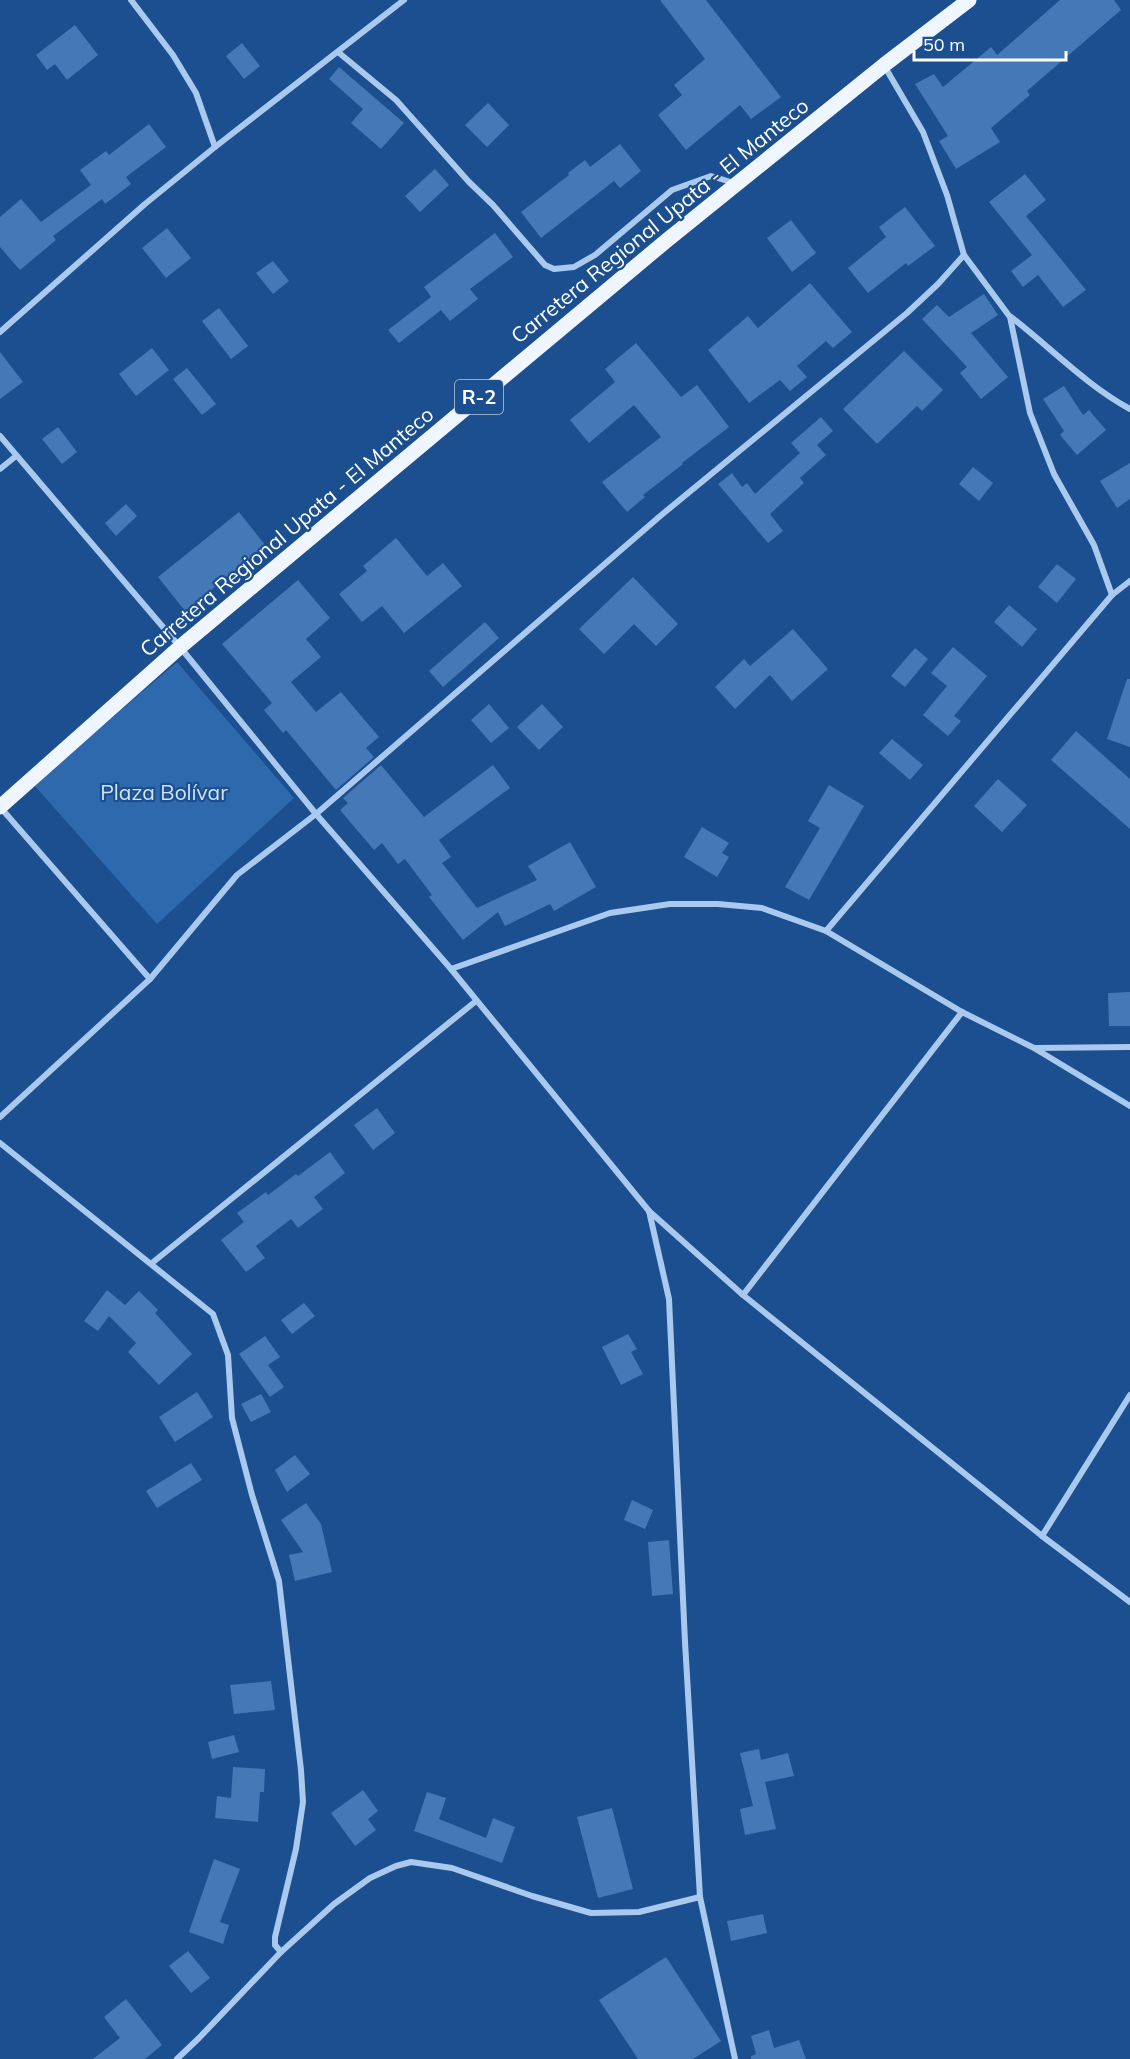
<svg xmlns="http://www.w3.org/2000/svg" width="1130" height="2059" font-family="Mulish,sans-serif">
<rect width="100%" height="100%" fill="#1b4f8f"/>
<path fill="#2e69ad" d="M 177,662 L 294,798 L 157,924 L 34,785 Z"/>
<g fill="#4478b7">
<path d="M 660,0 L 706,0 L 781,97 L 751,119 L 740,105 L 686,150 L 658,115 L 682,95 L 674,85 L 705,59 Z"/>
<path d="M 1060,0 L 1114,0 L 1121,10 L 1027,91 L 1030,95 L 991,128 L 1000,142 L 956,169 L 939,141 L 948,136 L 915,84 L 934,74 L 943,87 L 991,47 L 997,55 Z"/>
<path d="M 75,25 L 98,55 L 67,80 L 55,64 L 47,70 L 36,55 Z"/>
<path d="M 242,43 L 260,66 L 244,79 L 226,56 Z"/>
<path d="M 339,67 L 404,123 L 381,149 L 351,123 L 363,109 L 329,79 Z"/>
<path d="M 488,103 L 509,125 L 487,147 L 465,125 Z"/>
<path d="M 149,124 L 166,147 L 126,177 L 131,184 L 105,204 L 102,199 L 53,236 L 56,240 L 20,270 L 0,247 L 0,217 L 21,199 L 41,222 L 91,185 L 80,170 L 106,151 L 109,155 Z"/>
<path d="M 620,144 L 641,171 L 620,188 L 614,181 L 541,238 L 521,212 L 569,175 L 568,173 L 585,160 L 590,167 Z"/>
<path d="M 435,169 L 449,185 L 420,212 L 405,196 Z"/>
<path d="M 1025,174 L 1046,200 L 1026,216 L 1086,290 L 1063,307 L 1038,275 L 1023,287 L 1011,271 L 1032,255 L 989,202 Z"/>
<path d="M 905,207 L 935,246 L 908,266 L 906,263 L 868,293 L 848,268 L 886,237 L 879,227 Z"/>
<path d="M 791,220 L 816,253 L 792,272 L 767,238 Z"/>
<path d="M 167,228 L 191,258 L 166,278 L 142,248 Z"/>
<path d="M 495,233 L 513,257 L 470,289 L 478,299 L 450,321 L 441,310 L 399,343 L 388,330 L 431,297 L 424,287 Z"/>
<path d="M 273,261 L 289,281 L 273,294 L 256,273 Z"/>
<path d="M 810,283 L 852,332 L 833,348 L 826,341 L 797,366 L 807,377 L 790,391 L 780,380 L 749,403 L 708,350 L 748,316 L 758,328 Z"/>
<path d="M 984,294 L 998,315 L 971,333 L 1008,377 L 981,399 L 960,373 L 967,367 L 922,319 L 937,305 L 949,317 Z"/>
<path d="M 219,308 L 248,346 L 231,359 L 202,321 Z"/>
<path d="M 636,343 L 681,397 L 697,385 L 729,427 L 682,463 L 683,464 L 643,495 L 645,497 L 627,512 L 602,482 L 661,437 L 634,405 L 589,443 L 570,420 L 615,382 L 605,369 Z"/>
<path d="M 152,348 L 169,370 L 136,396 L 119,374 Z"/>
<path d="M 904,351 L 943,390 L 922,411 L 917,406 L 877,444 L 843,409 Z"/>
<path d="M 0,352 L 23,382 L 0,399 Z"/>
<path d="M 187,368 L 216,404 L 202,415 L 173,379 Z"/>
<path d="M 1064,386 L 1083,415 L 1089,410 L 1106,430 L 1077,455 L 1060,435 L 1064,431 L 1043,399 Z"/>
<path d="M 821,417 L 833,431 L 817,445 L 826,455 L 800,478 L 804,483 L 770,514 L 783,531 L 768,543 L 718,484 L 732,473 L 742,487 L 747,483 L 755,494 L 800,453 L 791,443 Z"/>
<path d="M 58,427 L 77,452 L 62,464 L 42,439 Z"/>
<path d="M 1130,463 L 1130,499 L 1117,508 L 1100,481 Z"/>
<path d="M 973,467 L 993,483 L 979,501 L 959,484 Z"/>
<path d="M 126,504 L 137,516 L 116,536 L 105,523 Z"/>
<path d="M 239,512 L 266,546 L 185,611 L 158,577 Z"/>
<path d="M 396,538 L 427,576 L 443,563 L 462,586 L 404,633 L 382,606 L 362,622 L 339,594 L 367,571 L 363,566 Z"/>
<path d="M 1057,564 L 1076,579 L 1057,603 L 1038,587 Z"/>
<path d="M 633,577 L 678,624 L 656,646 L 634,624 L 604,654 L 579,629 Z"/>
<path d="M 298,580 L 330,618 L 306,639 L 321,657 L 291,682 L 316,712 L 341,692 L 379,737 L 366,748 L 374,757 L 336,790 L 286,730 L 283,733 L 264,710 L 272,703 L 222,644 Z"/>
<path d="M 1009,605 L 1037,629 L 1022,647 L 994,622 Z"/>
<path d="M 485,622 L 499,638 L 443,687 L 429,671 Z"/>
<path d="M 793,629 L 828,669 L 792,701 L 770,675 L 735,709 L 715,687 L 744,659 L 750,666 Z"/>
<path d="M 953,647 L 987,676 L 954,716 L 961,721 L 948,736 L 923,715 L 947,686 L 931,673 Z"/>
<path d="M 915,648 L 928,659 L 905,687 L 891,676 Z"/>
<path d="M 1127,679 L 1130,679 L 1130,747 L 1107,739 Z"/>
<path d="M 489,704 L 509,728 L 491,743 L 471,720 Z"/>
<path d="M 542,704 L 563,727 L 539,750 L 517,727 Z"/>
<path d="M 1076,731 L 1130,779 L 1130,829 L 1051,760 Z"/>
<path d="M 892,739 L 923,765 L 910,780 L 879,753 Z"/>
<path d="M 381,765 L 424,817 L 493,765 L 510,788 L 439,840 L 451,857 L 442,863 L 477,908 L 537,880 L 528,866 L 570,842 L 596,887 L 554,911 L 550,904 L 505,926 L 498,912 L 463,940 L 429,897 L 432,895 L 405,859 L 398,864 L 382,843 L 374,850 L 340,810 L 348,803 L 343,798 Z"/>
<path d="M 998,779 L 1027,805 L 1002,832 L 974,806 Z"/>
<path d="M 829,785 L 864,806 L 809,900 L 785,887 L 820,828 L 808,821 Z"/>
<path d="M 702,827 L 729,843 L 722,853 L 729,857 L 717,877 L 684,857 Z"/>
<path d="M 1130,992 L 1130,1026 L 1109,1026 L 1108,993 Z"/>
<path d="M 377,1108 L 395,1133 L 373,1150 L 354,1125 Z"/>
<path d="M 330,1152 L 345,1173 L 314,1197 L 323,1209 L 298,1228 L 291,1219 L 256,1246 L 265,1258 L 246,1272 L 221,1240 L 244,1222 L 237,1213 L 266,1192 L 268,1195 L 296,1174 L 298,1176 Z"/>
<path d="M 107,1290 L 125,1305 L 139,1291 L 158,1310 L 155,1313 L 192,1354 L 159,1385 L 128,1352 L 136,1343 L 109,1316 L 98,1331 L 84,1321 Z"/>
<path d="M 304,1303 L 315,1316 L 292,1334 L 281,1320 Z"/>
<path d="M 628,1334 L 637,1349 L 631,1352 L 643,1374 L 621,1385 L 602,1347 Z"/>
<path d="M 265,1336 L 280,1357 L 268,1365 L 284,1387 L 270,1397 L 239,1354 Z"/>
<path d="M 197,1392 L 213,1417 L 175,1442 L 159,1417 Z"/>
<path d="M 261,1394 L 271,1412 L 251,1422 L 241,1404 Z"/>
<path d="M 295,1455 L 310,1474 L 287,1492 L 275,1470 Z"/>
<path d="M 191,1463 L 202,1480 L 157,1508 L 146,1491 Z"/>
<path d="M 632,1500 L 653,1510 L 645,1529 L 624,1520 Z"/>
<path d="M 306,1503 L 321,1524 L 332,1572 L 295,1581 L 289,1555 L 303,1552 L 281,1520 Z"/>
<path d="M 669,1540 L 673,1594 L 652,1596 L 648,1542 Z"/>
<path d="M 271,1681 L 275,1710 L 234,1714 L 230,1685 Z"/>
<path d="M 234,1735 L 239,1752 L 212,1759 L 208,1742 Z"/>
<path d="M 759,1749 L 761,1760 L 788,1753 L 794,1776 L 765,1782 L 776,1829 L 745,1835 L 740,1809 L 753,1806 L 740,1753 Z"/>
<path d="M 233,1767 L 265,1769 L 264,1792 L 260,1792 L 258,1822 L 215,1818 L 217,1796 L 231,1798 Z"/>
<path d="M 363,1790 L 378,1811 L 368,1819 L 376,1830 L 355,1846 L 331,1813 Z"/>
<path d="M 427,1792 L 446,1798 L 439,1819 L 486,1838 L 493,1818 L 515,1827 L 502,1863 L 414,1831 Z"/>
<path d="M 612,1808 L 633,1889 L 598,1898 L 577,1817 Z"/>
<path d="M 214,1859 L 240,1869 L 220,1922 L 229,1925 L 223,1944 L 189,1932 Z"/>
<path d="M 763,1914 L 767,1933 L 731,1941 L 727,1921 Z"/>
<path d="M 188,1951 L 210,1978 L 191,1993 L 169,1966 Z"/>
<path d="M 666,1957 L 721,2041 L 693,2059 L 638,2059 L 599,2000 Z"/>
<path d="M 126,1999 L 162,2045 L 145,2059 L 93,2059 L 120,2038 L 104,2017 Z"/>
<path d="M 769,2030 L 774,2048 L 799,2040 L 806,2059 L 751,2059 L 751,2056 L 756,2054 L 751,2036 Z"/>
</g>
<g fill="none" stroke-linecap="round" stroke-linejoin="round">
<g stroke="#a9c9ee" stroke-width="6">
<path d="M 131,0 L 173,55 L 196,93 L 215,147"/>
<path d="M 338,52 L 396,100 L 469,182 L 493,205 L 545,265 L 554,269 L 574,267 L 595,255 L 672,190 L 711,176 L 734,183"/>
<path d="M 885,67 L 923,132 L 947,195 L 964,255 L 1010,317 L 1030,413 L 1054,474 L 1094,545 L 1112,595"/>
<path d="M 1011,317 C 1050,347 1086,385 1130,409"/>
<path d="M 0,332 L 145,204 L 215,147 L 404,0"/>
<path d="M 0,436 L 180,647 L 316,814 L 451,969 L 649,1211 L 743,1295 L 1042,1536 L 1130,1602"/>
<path d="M 0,469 L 16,456"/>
<path d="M 0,807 L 150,979"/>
<path d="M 826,931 L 1112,595 L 1130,581"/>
<path d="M 451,969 L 610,913 L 670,904 L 718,904 L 762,908 L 826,931 L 962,1012 L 1034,1048 L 1130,1106"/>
<path d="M 1035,1048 L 1130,1047"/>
<path d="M 0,1117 L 150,979 L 237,875 L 316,814 L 659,517 L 907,313 L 938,284 L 964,255"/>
<path d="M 0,1143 L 213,1314 L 228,1355 L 232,1418 L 252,1495 L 279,1581 L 301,1770 L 303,1802 L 296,1849 L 275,1937 L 275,1945 L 281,1952"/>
<path d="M 649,1211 L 669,1299 L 685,1642 L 700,1897 L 735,2059"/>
<path d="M 152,1263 L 476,1001"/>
<path d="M 743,1295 L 962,1012"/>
<path d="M 1042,1536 L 1130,1395"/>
<path d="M 177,2059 L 199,2038 L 281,1952 L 334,1904 L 370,1878 L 396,1866 L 411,1862 L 452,1868 L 532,1896 L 591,1913 L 639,1912 L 700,1897"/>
</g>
<path stroke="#f0f6ff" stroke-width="15" d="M 0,807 L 180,647 L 666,241 L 884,65 L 969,0"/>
</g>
<g text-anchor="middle" stroke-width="4.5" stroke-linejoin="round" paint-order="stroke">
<rect fill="#1b4f8f" stroke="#bbcadd" stroke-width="1.5" x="455" y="380" width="48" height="34" rx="4.5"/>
<g font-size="20" font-weight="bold" fill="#fff">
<text x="479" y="404">R-2</text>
</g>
<g font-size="21" fill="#fff" stroke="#1b4f8f">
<text transform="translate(660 221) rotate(-39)" y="7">Carretera Regional Upata - El Manteco</text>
<text transform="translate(287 532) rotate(-40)" y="7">Carretera Regional Upata - El Manteco</text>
</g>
<g font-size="21" fill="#cfe3fa" stroke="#1b4f8f">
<text x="164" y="800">Plaza Bolívar</text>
</g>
</g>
<path d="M914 51v9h152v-9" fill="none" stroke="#ffffff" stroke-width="3"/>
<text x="923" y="51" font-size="18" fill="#ffffff" stroke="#1b4f8f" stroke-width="4.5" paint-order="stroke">50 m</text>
</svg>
